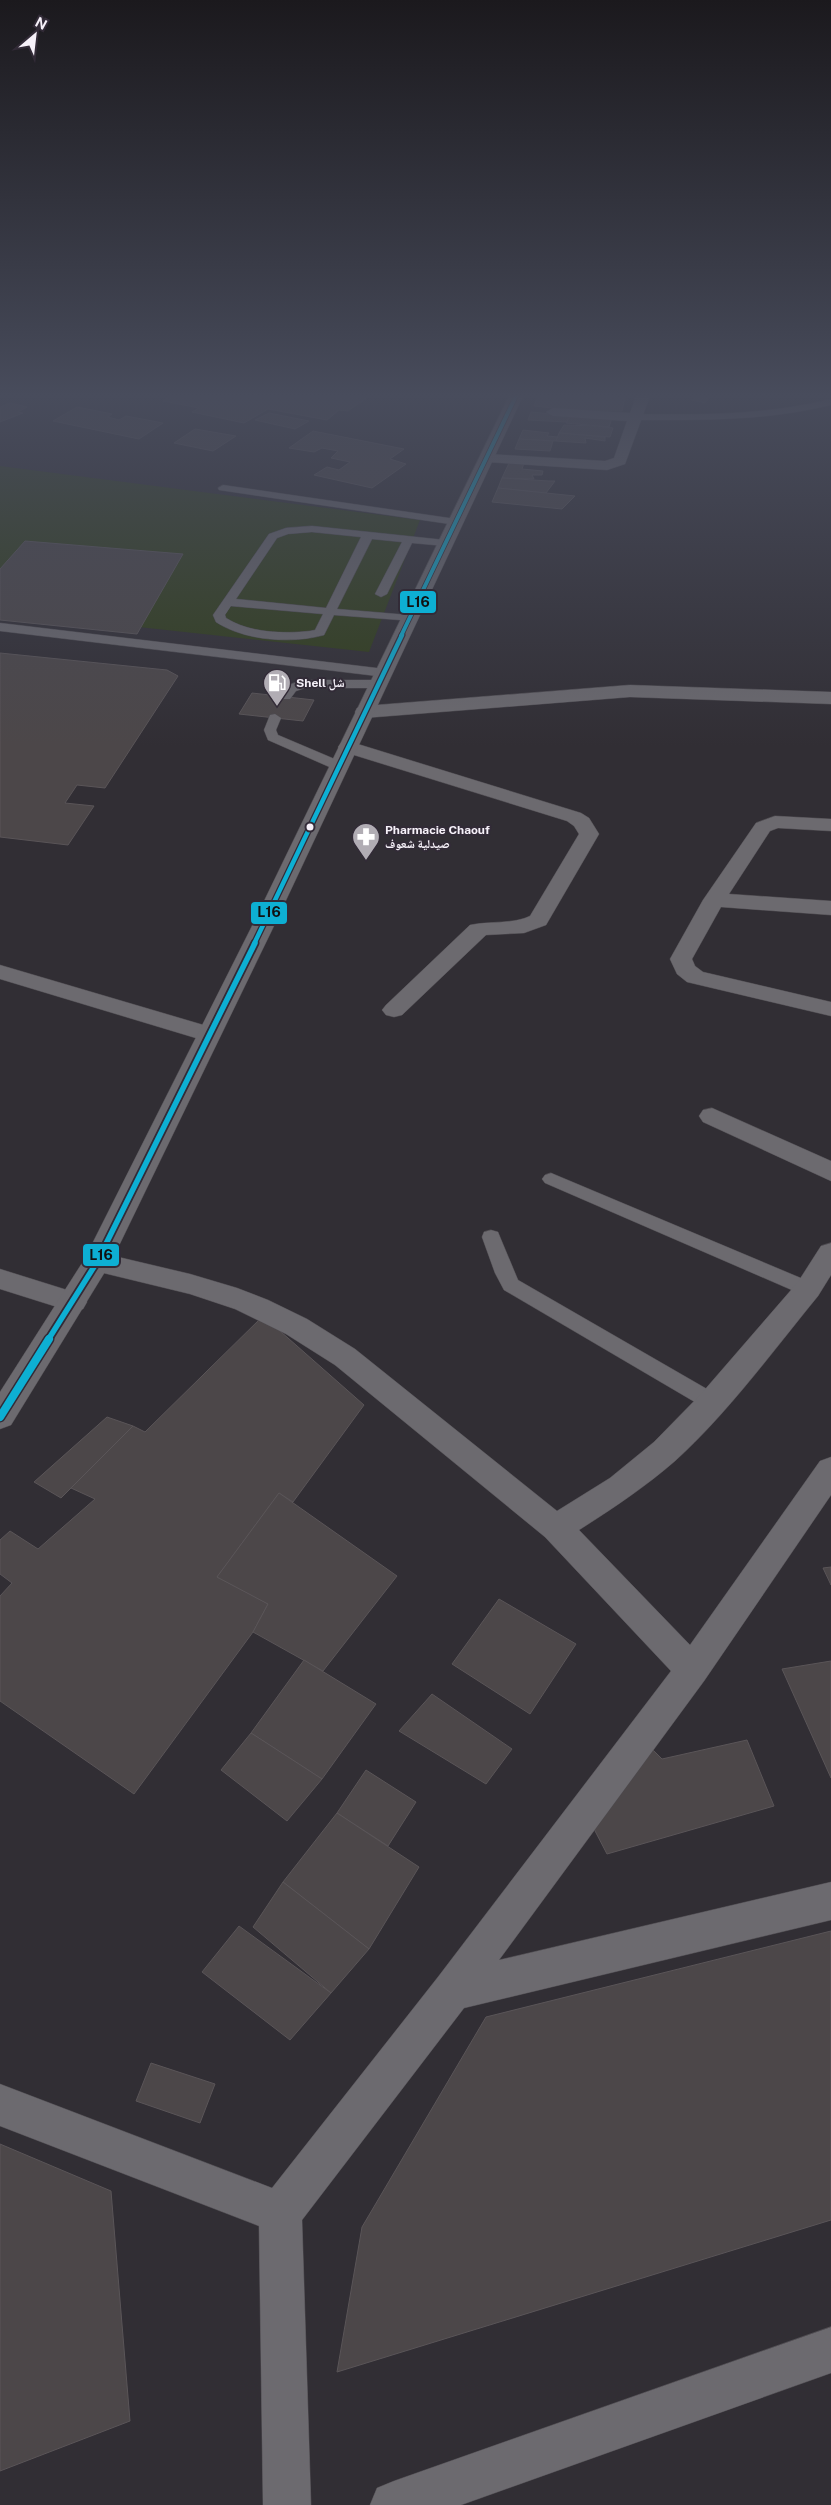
<svg xmlns="http://www.w3.org/2000/svg" width="831" height="2505" font-family="'Public Sans','Noto Naskh Arabic',sans-serif">
<rect width="100%" height="100%" fill="#312e34"/>
<path fill="#313e1a" d="M 0,466 L 420,520 L 369,652 L 0,612 Z"/>
<g fill="#4c4749" stroke="#5a5558">
<path d="M 170,396 L 369,396 L 348,411 L 339,410 L 327,420 L 268,409 L 244,423 L 192,412 L 199,408 L 163,401 Z"/>
<path d="M 538,396 L 602,396 L 625,398 L 622,411 L 571,410 L 534,406 Z"/>
<path d="M 697,396 L 698,396 L 710,398 L 705,403 L 692,400 Z"/>
<path d="M 10,403 L 27,407 L 18,412 L 23,413 L 0,422 L 0,407 Z"/>
<path d="M 77,407 L 112,414 L 108,417 L 119,420 L 126,416 L 163,423 L 139,439 L 53,421 Z"/>
<path d="M 531,412 L 570,416 L 567,422 L 528,420 Z"/>
<path d="M 269,413 L 309,421 L 295,429 L 255,420 Z"/>
<path d="M 571,415 L 612,418 L 609,427 L 566,423 Z"/>
<path d="M 564,425 L 597,426 L 613,428 L 610,437 L 559,433 Z"/>
<path d="M 195,429 L 236,436 L 213,451 L 174,443 Z"/>
<path d="M 523,430 L 549,433 L 547,436 L 558,437 L 556,441 L 519,439 Z"/>
<path d="M 313,431 L 404,449 L 390,459 L 406,464 L 372,488 L 314,475 L 327,467 L 339,470 L 350,462 L 331,458 L 338,451 L 322,448 L 314,452 L 289,448 Z"/>
<path d="M 559,433 L 605,437 L 605,441 L 585,438 L 586,443 L 556,441 Z"/>
<path d="M 519,439 L 553,441 L 550,451 L 515,449 Z"/>
<path d="M 510,461 L 524,463 L 522,469 L 543,471 L 542,475 L 532,475 L 534,479 L 502,478 Z"/>
<path d="M 502,478 L 549,481 L 555,481 L 546,493 L 498,488 Z"/>
<path d="M 498,488 L 575,496 L 562,509 L 492,502 Z"/>
<path d="M 25,541 L 183,554 L 137,634 L 0,620 L 0,569 Z"/>
<path d="M 0,653 L 167,670 L 178,676 L 105,788 L 77,785 L 65,803 L 94,806 L 68,845 L 0,837 Z"/>
<path d="M 252,693 L 314,700 L 303,721 L 239,714 Z"/>
<path d="M 263,1316 L 364,1405 L 293,1502 L 279,1493 L 217,1577 L 268,1604 L 253,1632 L 134,1794 L 0,1701 L 0,1596 L 12,1583 L 0,1574 L 0,1540 L 10,1531 L 38,1549 L 95,1499 L 71,1488 L 133,1426 L 145,1432 Z"/>
<path d="M 107,1417 L 133,1426 L 61,1498 L 34,1482 Z"/>
<path d="M 279,1493 L 397,1576 L 323,1671 L 253,1632 L 268,1604 L 217,1577 Z"/>
<path d="M 831,1567 L 831,1585 L 823,1568 Z"/>
<path d="M 499,1599 L 576,1644 L 530,1714 L 452,1664 Z"/>
<path d="M 304,1660 L 376,1704 L 322,1779 L 251,1733 Z"/>
<path d="M 831,1661 L 831,1778 L 782,1669 Z"/>
<path d="M 432,1694 L 512,1749 L 486,1784 L 399,1731 Z"/>
<path d="M 251,1733 L 322,1779 L 287,1821 L 221,1770 Z"/>
<path d="M 747,1740 L 774,1806 L 607,1854 L 594,1829 L 647,1744 L 662,1759 Z"/>
<path d="M 366,1770 L 416,1802 L 388,1846 L 337,1813 Z"/>
<path d="M 337,1813 L 419,1867 L 369,1949 L 283,1882 Z"/>
<path d="M 283,1882 L 369,1949 L 331,1993 L 253,1927 Z"/>
<path d="M 239,1926 L 331,1993 L 290,2040 L 202,1972 Z"/>
<path d="M 831,1931 L 831,2220 L 337,2372 L 362,2227 L 486,2017 Z"/>
<path d="M 151,2063 L 215,2084 L 200,2123 L 136,2101 Z"/>
<path d="M 0,2144 L 111,2191 L 130,2421 L 0,2471 Z"/>
</g>
<g fill="none" stroke-linecap="round" stroke-linejoin="round">
<defs>
<g id="service">
<path d="M 831,399 L 831,405 C 766,421 701,420 635,420 L 630,417 L 635,414 C 701,415 766,415 831,399 Z"/>
<path d="M 223,485 L 456,519 L 461,522 L 456,525 L 219,490 L 218,488 Z"/>
<path d="M 312,526 L 445,540 L 450,543 L 445,546 L 412,543 L 387,594 L 381,597 L 375,594 L 402,542 L 372,539 L 337,609 L 409,615 L 413,617 L 413,621 L 334,615 L 324,635 C 292,644 245,641 216,622 L 213,615 L 269,534 L 286,528 ZM 312,532 L 361,537 L 326,608 L 236,599 L 277,538 L 288,534 ZM 231,606 L 323,614 L 315,630 L 310,631 C 284,634 249,633 226,618 L 225,615 Z"/>
<path d="M 0,623 L 385,669 L 391,673 L 385,677 L 0,631 Z"/>
<path d="M 304,680 L 379,680 L 385,684 L 379,688 L 305,688 L 296,691 L 290,699 L 282,699 L 280,696 L 288,685 Z"/>
<path d="M 275,714 L 281,718 L 276,730 L 278,735 L 344,763 L 346,766 L 344,769 L 334,769 L 268,740 L 264,730 L 270,715 Z"/>
<path d="M 551,1173 L 815,1284 L 818,1289 L 815,1294 L 808,1296 L 801,1294 L 545,1183 L 542,1179 L 545,1175 Z"/>
<path d="M 491,1230 L 498,1232 L 500,1237 L 518,1280 L 719,1396 L 722,1402 L 719,1408 L 712,1410 L 705,1408 L 504,1290 L 495,1273 L 482,1237 L 484,1232 Z"/>
</g>
<g id="minor">
<path d="M 636,396 L 650,396 L 625,464 L 607,470 L 487,462 L 480,458 L 487,454 L 605,461 L 614,458 L 627,421 L 553,416 L 546,412 L 553,408 L 630,413 Z"/>
<path d="M 630,685 L 831,692 L 831,704 L 630,697 L 364,718 L 357,716 L 355,712 L 357,708 L 364,706 Z"/>
<path d="M 348,741 L 581,813 L 589,818 L 599,834 L 546,925 L 524,933 L 486,935 L 402,1015 L 394,1017 L 386,1015 L 382,1010 L 386,1005 L 470,925 C 488,921 515,924 530,916 L 579,834 L 574,826 L 567,821 L 341,751 L 338,747 L 341,743 Z"/>
<path d="M 775,816 L 831,819 L 831,831 L 778,828 L 770,831 L 729,894 L 831,901 L 831,915 L 721,907 L 692,959 L 695,966 L 703,972 L 831,1002 L 831,1016 L 687,982 L 677,974 L 670,959 L 703,900 L 756,823 Z"/>
<path d="M 0,965 L 217,1029 L 221,1034 L 217,1039 L 209,1042 L 0,979 Z"/>
<path d="M 712,1108 L 831,1161 L 831,1181 L 703,1122 L 699,1116 L 703,1110 Z"/>
<path d="M 831,1243 L 831,1275 L 818,1296 C 773,1351 727,1414 675,1461 C 645,1487 612,1509 579,1530 L 690,1645 L 820,1461 L 831,1457 L 831,1495 L 704,1681 L 499,1960 L 831,1882 L 831,1920 L 464,2008 L 302,2220 L 311,2505 L 263,2505 L 259,2226 L 0,2126 L 0,2084 L 272,2188 L 438,1977 L 671,1671 L 545,1537 L 335,1365 L 286,1334 L 235,1309 L 190,1294 L 87,1269 L 83,1262 L 87,1255 L 97,1252 L 190,1274 L 237,1288 L 268,1300 L 307,1319 L 355,1349 L 557,1511 L 610,1478 L 654,1442 L 701,1394 L 798,1282 L 821,1246 Z"/>
<path d="M 0,1269 L 83,1295 L 87,1302 L 83,1309 L 73,1312 L 0,1289 Z"/>
<path d="M 831,2327 L 831,2373 L 461,2505 L 370,2505 L 377,2488 L 394,2481 Z"/>
</g>
<path id="tertiary" d="M 509,396 L 523,396 L 272,930 L 111,1262 L 11,1425 L 0,1429 L 0,1392 L 84,1260 L 250,930 Z"/>
</defs>
<use href="#service" stroke="#4e4b50" stroke-width="1"/>
<use href="#minor" stroke="#4e4b50" stroke-width="1"/>
<use href="#tertiary" stroke="#4e4b50" stroke-width="1"/>
<use href="#service" fill="#6c6a6f" fill-rule="evenodd"/>
<use href="#minor" fill="#6c6a6f" fill-rule="evenodd"/>
<use href="#tertiary" fill="#6c6a6f" fill-rule="evenodd"/>
<defs>
<path id="bus-1-far3" d="M 401,636 L 516,396"/>
<path id="bus-1-far2" d="M 254,944 L 402,635"/>
<path id="bus-1-far1" d="M 48,1340 L 97,1262 L 255,943"/>
<path id="bus-1" d="M 0,1417 L 49,1339"/>
</defs>
<use href="#bus-1-far3" stroke="#322b37" stroke-width="5.5"/>
<use href="#bus-1-far2" stroke="#322b37" stroke-width="7"/>
<use href="#bus-1-far1" stroke="#322b37" stroke-width="9"/>
<use href="#bus-1" stroke="#322b37" stroke-width="11"/>
<use href="#bus-1-far3" stroke="#0dafd3" stroke-width="4"/>
<use href="#bus-1-far2" stroke="#0dafd3" stroke-width="4.5"/>
<use href="#bus-1-far1" stroke="#0dafd3" stroke-width="5.5"/>
<use href="#bus-1" stroke="#0dafd3" stroke-width="8"/>
</g>
<linearGradient id="sky" x2="0" y2="1"><stop stop-color="#1b191d"/><stop offset="0.53" stop-color="#484c5c"/><stop offset="1" stop-color="#484c5c" stop-opacity="0"/></linearGradient>
<rect width="831" height="746" fill="url(#sky)"/>
<defs>
<symbol id="fuel-pin" viewBox="-11 -11 22 30"><path d="M0 17L-7.5 6A9.5 9.5 0 1 1 7.5 6Z" fill="#b1adb4" stroke="#322b37"/><path d="M-5.5-6h7V0h2V4h1.3V-2.5L3-4.5l.8-.8L6-3V5H2.5V1h-1V6h-7ZM-4.2-4.7v3.2H.2V-4.7Z" fill="#fff"/></symbol>
<symbol id="pharmacy-pin" viewBox="-11 -11 22 30"><path d="M0 17L-7.5 6A9.5 9.5 0 1 1 7.5 6Z" fill="#b1adb4" stroke="#322b37"/><path d="M-2-6h4v4h4v4h-4v4h-4v-4h-4v-4h4Z" fill="#fff"/></symbol>
</defs>
<g fill-rule="evenodd">
<use href="#fuel-pin" x="261" y="667" width="32" height="43"/>
<use href="#pharmacy-pin" x="350" y="821" width="32" height="43"/>
</g>
<circle fill="#f6f1f9" stroke="#322b37" stroke-width="2" cx="310" cy="827" r="4.5"/>
<g text-anchor="middle" stroke-width="4" stroke-linejoin="round" paint-order="stroke">
<g font-size="12" font-weight="bold" fill="#f6f1f9" stroke="#322b37" text-anchor="start">
<text x="296" y="687">Shell شل</text>
<text x="385" y="834">Pharmacie Chaouf<tspan x="385" dy="14">صيدلية شعوف</tspan></text>
</g>
</g>
<g stroke="#322b37" stroke-width="2">
<rect x="399" y="590" width="38" height="24" rx="5" fill="#0dafd3"/>
<rect x="250" y="901" width="38" height="24" rx="5" fill="#0dafd3"/>
<rect x="82" y="1243" width="38" height="24" rx="5" fill="#0dafd3"/>
</g>
<g font-size="14" text-anchor="middle" font-weight="bold" fill="#111">
<text x="418" y="607">L16</text>
<text x="269" y="917">L16</text>
<text x="101" y="1260">L16</text>
</g>
<g transform="translate(35 35) rotate(28)" stroke="#322b37" stroke-width="4" paint-order="stroke">
<path d="M0-4L9 19L0 12L-9 19Z" fill="#f6f1f9"/>
<text y="-8" font-size="14" font-weight="bold" text-anchor="middle" fill="#f6f1f9">N</text>
</g>
</svg>
